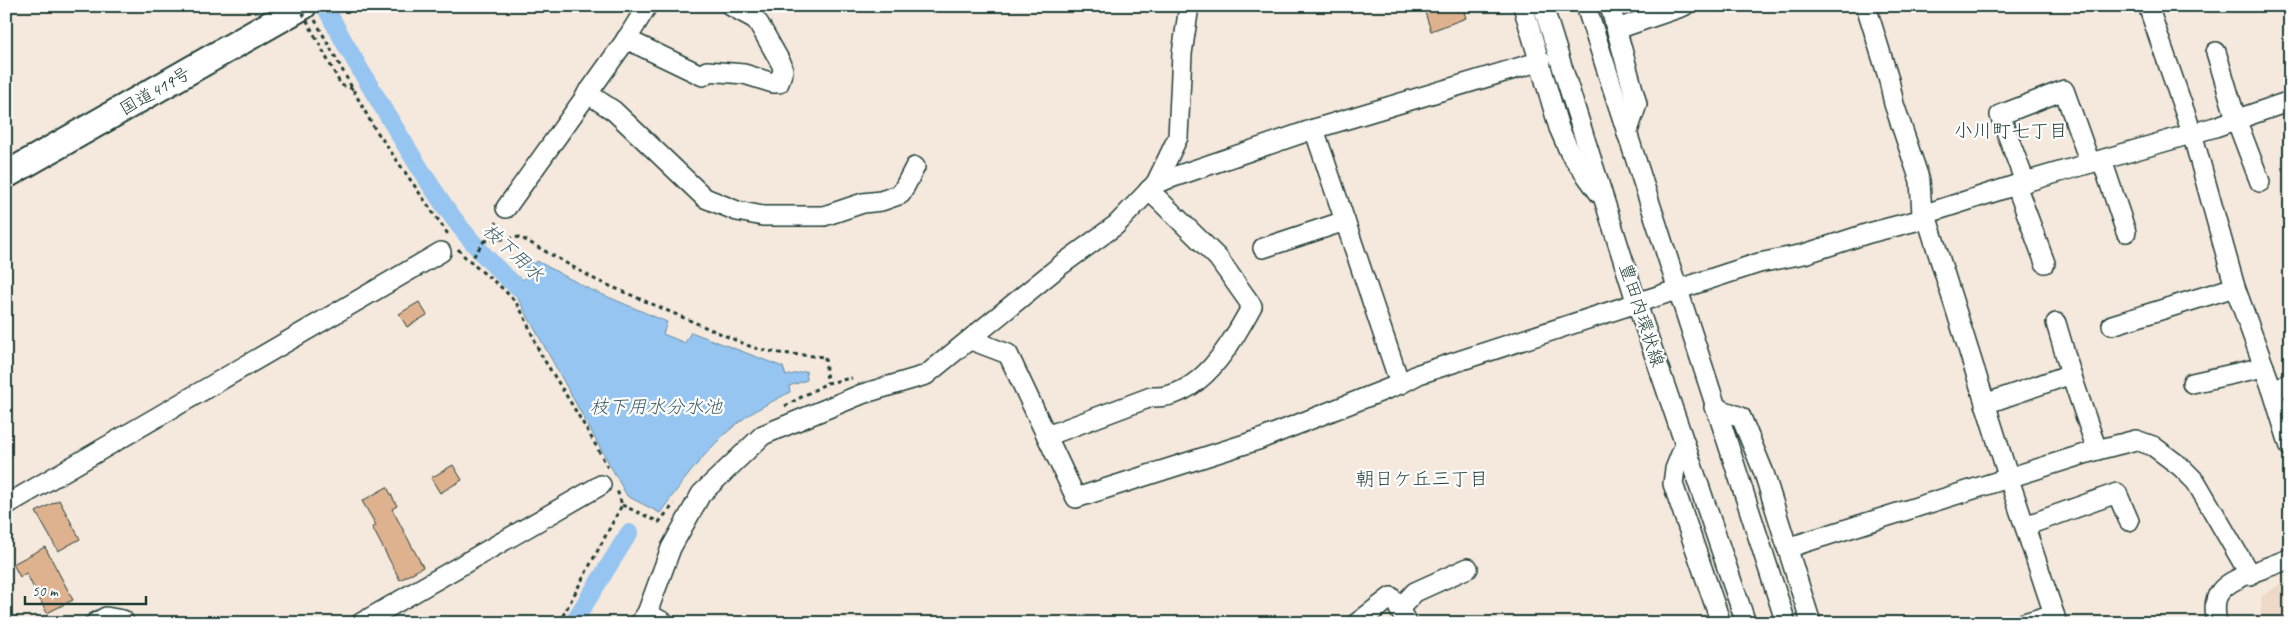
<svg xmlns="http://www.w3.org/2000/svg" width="2296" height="629" font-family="Caveat,'Klee One',sans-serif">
<rect width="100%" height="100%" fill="#f5e8dd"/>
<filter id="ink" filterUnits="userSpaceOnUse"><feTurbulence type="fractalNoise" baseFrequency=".02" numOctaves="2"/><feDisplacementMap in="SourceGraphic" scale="10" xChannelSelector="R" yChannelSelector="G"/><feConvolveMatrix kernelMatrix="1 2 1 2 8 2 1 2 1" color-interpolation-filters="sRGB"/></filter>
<g filter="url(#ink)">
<path fill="#eed8c6" d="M 2290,578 L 2290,623 L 2260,623 L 2262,596 Z"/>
<path fill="#96c5f1" stroke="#668fa5" d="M 525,257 L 535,264 L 537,261 L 587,288 L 667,322 L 663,334 L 685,343 L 691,332 L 783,367 L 786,376 L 806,371 L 807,380 L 789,386 L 790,392 C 776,400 760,407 747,416 C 711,442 686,477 660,513 L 627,496 L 516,295 L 517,292 L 499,279 L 506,269 L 524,280 L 530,271 L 520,263 Z"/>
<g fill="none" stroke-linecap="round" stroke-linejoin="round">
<g stroke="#96c5f1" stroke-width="18">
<path d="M 325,6 C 344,44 366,80 388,116 C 425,178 462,242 519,288"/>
<path d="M 573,623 L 629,533"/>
</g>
</g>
<g fill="#dfb28f" stroke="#1f3d34">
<path d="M 1423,6 L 1462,6 L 1466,18 L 1431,31 Z"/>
<path d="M 419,302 L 427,315 L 407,327 L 399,314 Z"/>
<path d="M 453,465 L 462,480 L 440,493 L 431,478 Z"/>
<path d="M 387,487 L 397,506 L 392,509 L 423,567 L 400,580 L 372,527 L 376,525 L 362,501 Z"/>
<path d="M 59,500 L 80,539 L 58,551 L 36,512 Z"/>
<path d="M 45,547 L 73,600 L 47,613 L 26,573 L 20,577 L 13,564 Z"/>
</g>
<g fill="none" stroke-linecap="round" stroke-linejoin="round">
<defs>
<g id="minor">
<path d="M 1523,6 L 1559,128 L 1570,153 L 1599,193"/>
<path d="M 1543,6 L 1637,304 L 1746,623"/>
<path d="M 1586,6 L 1786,623"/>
<path d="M 1610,6 L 1637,104 L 1627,134"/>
<path d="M 1866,6 L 1889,80 L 1894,104 L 1920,181 L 1922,215"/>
<path d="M 2148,6 L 2192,133 L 2235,287 L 2272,389 L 2290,447"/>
<path d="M 1617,29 L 1684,6"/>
<path d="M 626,39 L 703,76 L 707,71 L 744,74 L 773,83 L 779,83 L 783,70 L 782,65 L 759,24 L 755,19 L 731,6"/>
<path d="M 2216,52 L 2236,119 L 2260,182"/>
<path d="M 587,93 L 614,111 L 705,198 L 737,211 L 763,216 L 824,216 L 863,203 L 881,201 L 901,194 L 915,167"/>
<path d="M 1314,129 L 1400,384"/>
<path d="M 2102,160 L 2126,232"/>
<path d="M 2025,182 L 2000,115 L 2064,90 L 2090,163"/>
<path d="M 1156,183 L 1314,129 L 1541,61"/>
<path d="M 2016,185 L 2045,263"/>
<path d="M 506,208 L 628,37 L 647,6"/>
<path d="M 1922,215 L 1927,218 L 2009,479 L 2057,623"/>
<path d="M 1922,215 L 2025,182 L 2215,127 L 2290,101"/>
<path d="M 1263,248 L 1345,221"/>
<path d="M 2056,323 L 2071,374"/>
<path d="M 2112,325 L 2235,287"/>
<path d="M 971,340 L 1008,354 L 1076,498 L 1258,440 L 1400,384 L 1419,374 L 1759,263 L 1804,254 L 1869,233 L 1927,218"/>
<path d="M 2192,383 L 2264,367"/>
<path d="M 2272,389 L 2290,384"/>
<path d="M 1985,404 L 2071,374 L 2097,450"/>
<path d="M 1714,407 L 1741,417 L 1764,473 L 1811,623"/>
<path d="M 1047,436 L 1151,397 C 1200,400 1231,344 1252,306 L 1218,258 L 1149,190"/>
<path d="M 1685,444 L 1675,469 L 1673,484 L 1721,623"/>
<path d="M 6,505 L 441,252"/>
<path d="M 2025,526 L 2117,493 L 2129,521"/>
<path d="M 1787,548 L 2097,450 L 2136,440 L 2153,446 L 2181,467 L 2196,482 L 2250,575"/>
<path d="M 647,613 L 665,623"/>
<path d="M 95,623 L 106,617 L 123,620 L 125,623"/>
<path d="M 361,623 L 601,485"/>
<path d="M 640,623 L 647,613 L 671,548 L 701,494 L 763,435 L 862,394 L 926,375 L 1061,265 L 1116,225 L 1156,183 L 1178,137 L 1182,54 L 1189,6"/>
<path d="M 1357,623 L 1391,597"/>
<path d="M 1407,623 L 1399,609 L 1415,592 L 1468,568"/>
<path d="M 2024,623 L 2054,614"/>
<path d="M 2217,623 C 2215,613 2213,601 2220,592 C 2231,576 2271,568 2290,558"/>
</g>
<path id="highway" d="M 6,175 L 303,6"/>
</defs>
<use href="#minor" stroke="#1f3d34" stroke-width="22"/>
<use href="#highway" stroke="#1f3d34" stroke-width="30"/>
<g stroke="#1f3d34" stroke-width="3" stroke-dasharray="4 4" stroke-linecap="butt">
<path d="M 315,20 L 373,126 L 450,237"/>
<path d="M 315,36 L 341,85 L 353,89"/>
<path d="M 484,241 L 520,237 L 596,280 L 754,348 L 779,353 L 825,357 L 827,383"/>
<path d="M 458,249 C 474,269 500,282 516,303 C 528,319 533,341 543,358 C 566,395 589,431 609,470"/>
<path d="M 469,263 L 497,222"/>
<path d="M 785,406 L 827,383 L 852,378"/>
<path d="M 622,505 L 659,522 L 674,504"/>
<path d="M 559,623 L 622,505 L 617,490"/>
</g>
<use href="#minor" stroke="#fff" stroke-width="19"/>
<use href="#highway" stroke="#fff" stroke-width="26"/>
<path stroke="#1f3d34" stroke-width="3" stroke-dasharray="4 4" stroke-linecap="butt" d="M 299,6 L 315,36"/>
</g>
</g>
<g text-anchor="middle" stroke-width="4.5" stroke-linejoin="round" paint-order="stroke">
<g font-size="18" fill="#1f3d34" stroke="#fff">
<text transform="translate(155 91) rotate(-30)" y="6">国道419号</text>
<text transform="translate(1642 315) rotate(72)" y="6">豊田内環状線</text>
</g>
<g font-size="19" fill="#1f3d34" stroke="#fff">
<text x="2011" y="137">小川町七丁目</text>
<text x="1422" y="485">朝日ケ丘三丁目</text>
</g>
<g font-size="19" font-style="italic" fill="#3d5f63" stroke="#fff">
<text transform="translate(514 252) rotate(43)" y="7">枝下用水</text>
<text x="656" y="413">枝下用水分水池</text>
</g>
</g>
<rect width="2296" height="629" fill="none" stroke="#fff" stroke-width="25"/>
<rect x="12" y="12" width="2271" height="604" fill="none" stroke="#1f3d34" stroke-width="2" filter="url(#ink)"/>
<path d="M25 596v8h121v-8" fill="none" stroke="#1f3d34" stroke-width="2.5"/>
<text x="32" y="596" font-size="15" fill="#1f3d34" stroke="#ffffff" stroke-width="4" paint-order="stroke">50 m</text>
</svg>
